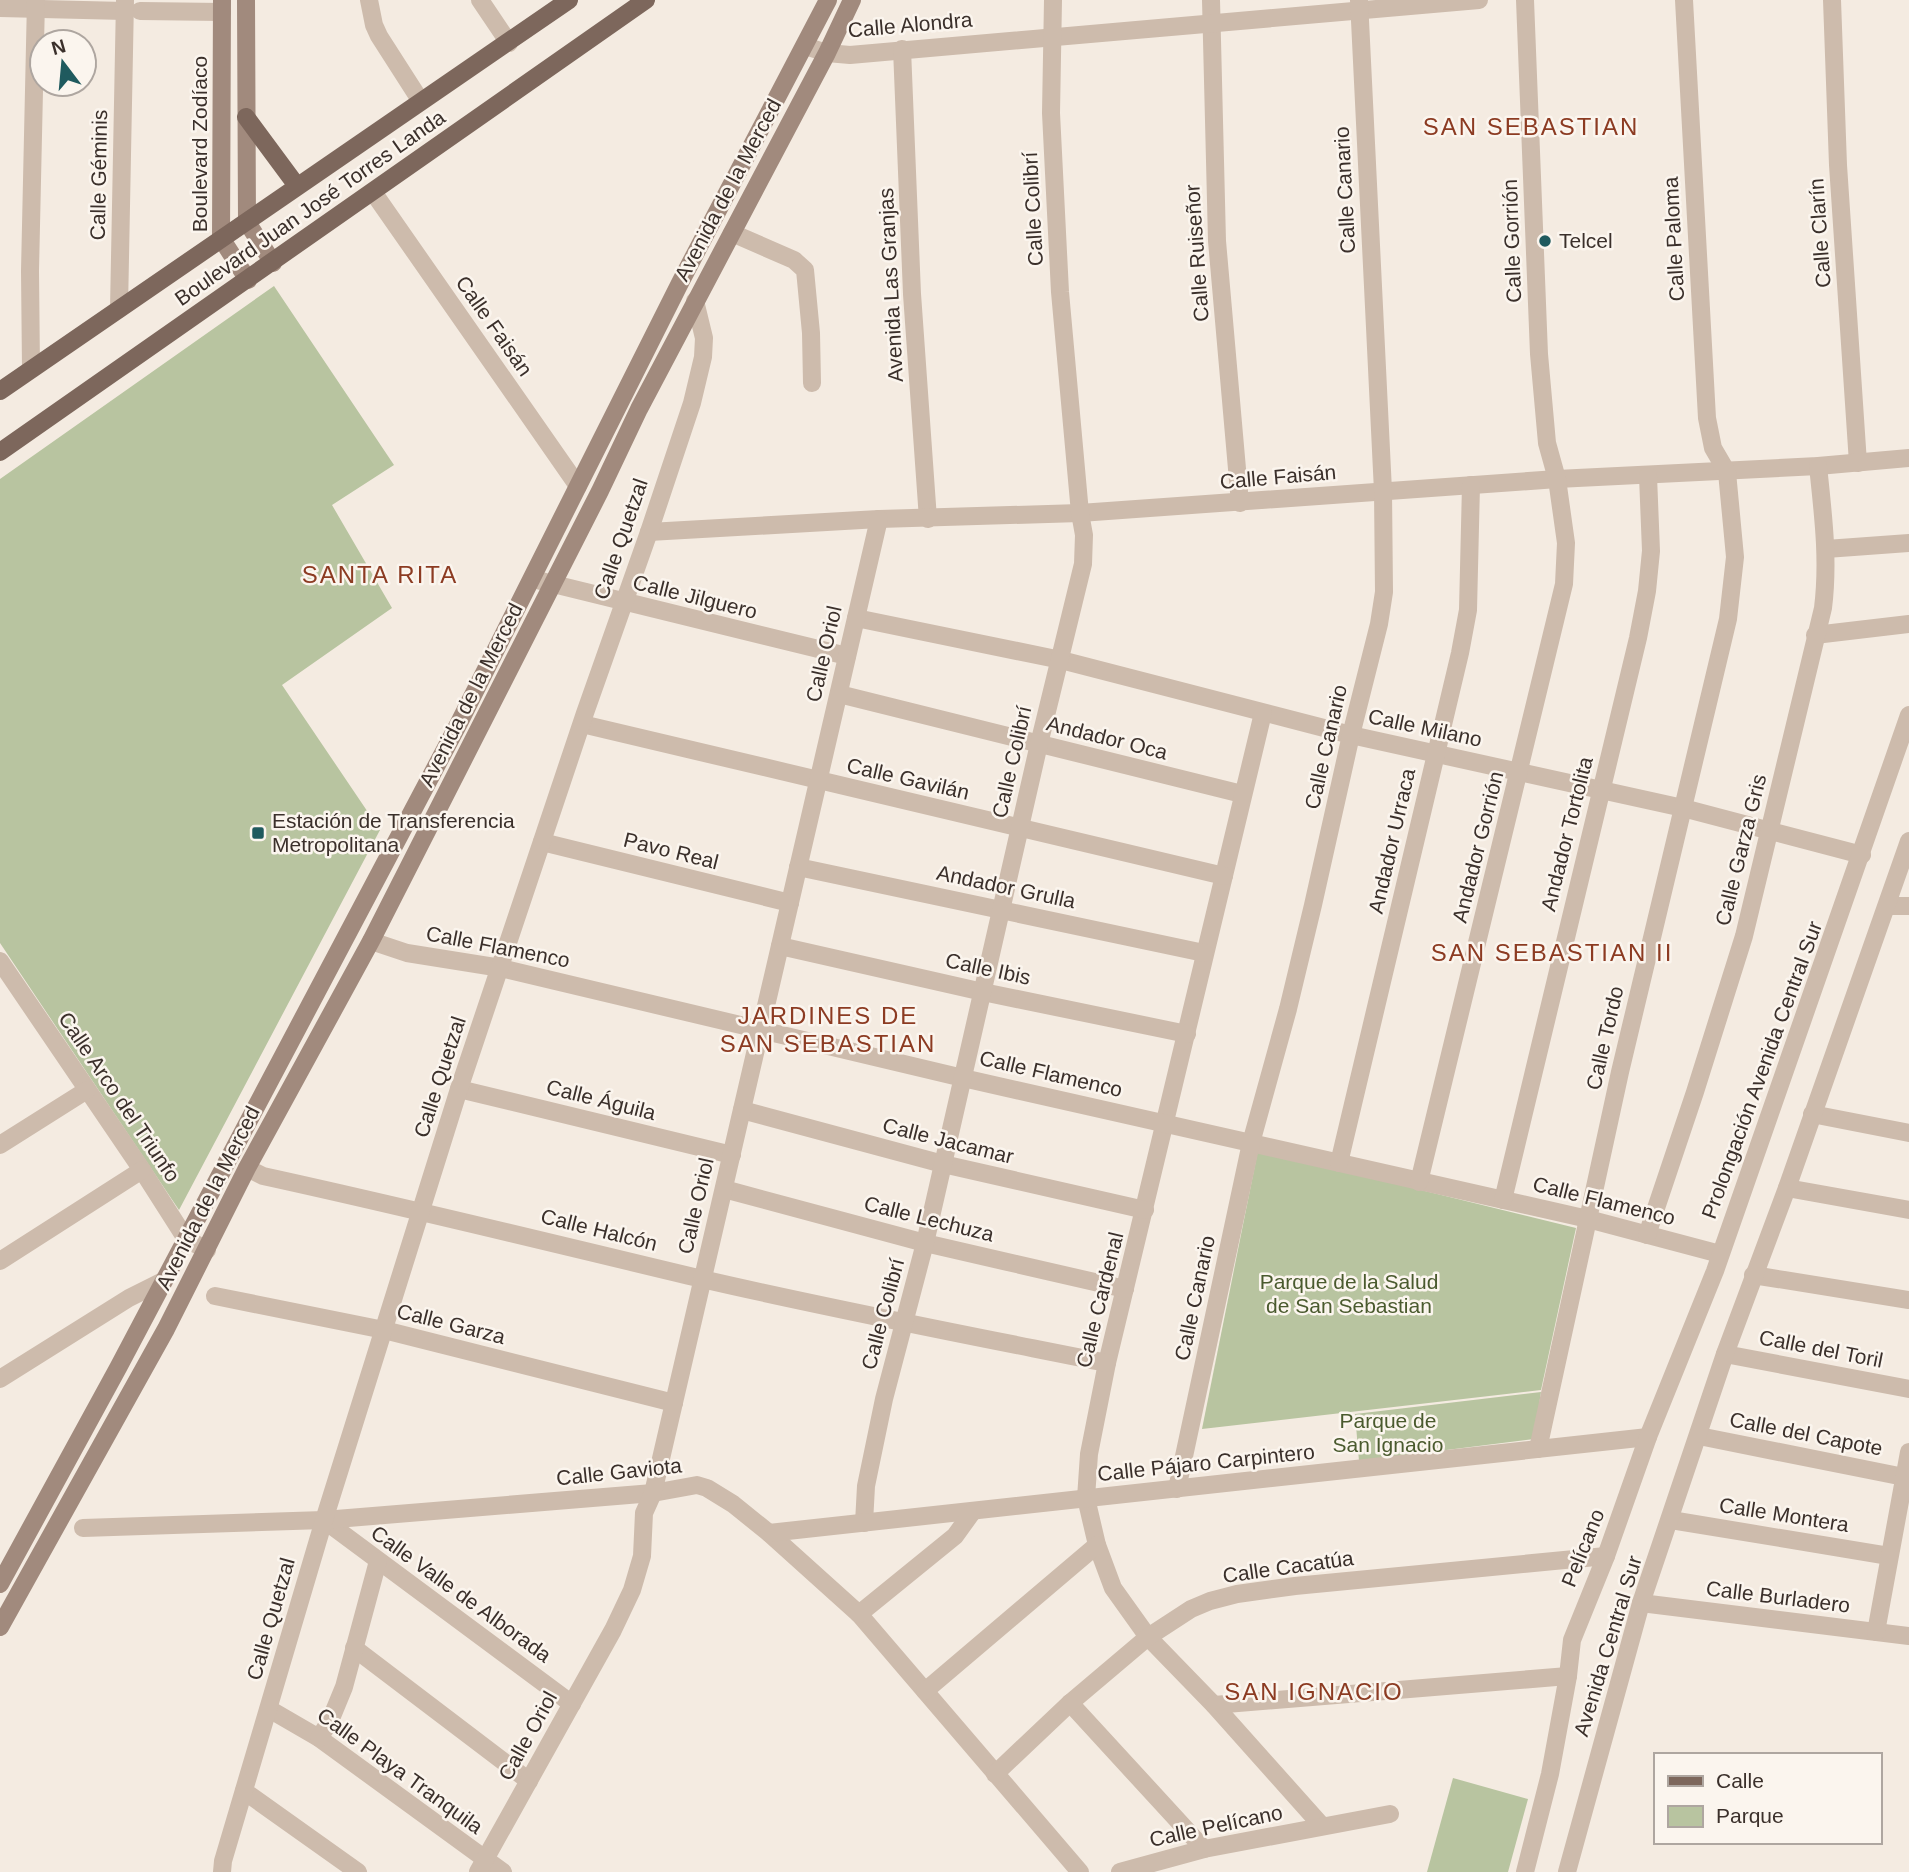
<svg xmlns="http://www.w3.org/2000/svg" width="1909" height="1872" font-family="Arial,sans-serif">
<rect width="100%" height="100%" fill="#f4ebe1"/>
<g fill="#b8c4a0">
<path d="M 274,286 L 394,465 L 332,505 L 392,608 L 282,685 L 380,830 L 179,1210 L 0,943 L 0,479 Z"/>
<path d="M 1258,1150 L 1576,1228 L 1541,1390 L 1202,1429 Z"/>
<path d="M 1541,1392 L 1534,1439 L 1359,1461 L 1355,1414 Z"/>
<path d="M 1453,1778 L 1528,1799 L 1508,1872 L 1427,1872 Z"/>
</g>
<g fill="none" stroke-linecap="round" stroke-linejoin="round">
<g stroke="#cdbbac" stroke-width="18">
<path d="M 369,0 L 374,25 L 379,36 L 420,100"/>
<path d="M 480,0 L 509,43"/>
<path d="M 1211,0 L 1217,241 L 1240,503"/>
<path d="M 1832,0 L 1838,165 L 1858,463"/>
<path d="M 0,8 L 125,11"/>
<path d="M 140,11 L 222,12"/>
<path d="M 805,46 L 827,53 L 850,55 L 1479,0"/>
<path d="M 902,49 L 912,294 L 928,519"/>
<path d="M 373,192 L 578,486"/>
<path d="M 732,233 L 794,260 L 805,270 L 811,333 L 812,383"/>
<path d="M 119,309 L 125,0"/>
<path d="M 31,369 L 30,271 L 36,0"/>
<path d="M 649,532 L 879,519 L 1080,513 L 1557,479 L 1818,466 L 1909,458"/>
<path d="M 1826,549 L 1909,543"/>
<path d="M 533,579 L 847,656"/>
<path d="M 856,618 L 1061,660 L 1351,735 L 1683,808 L 1862,855"/>
<path d="M 1815,635 L 1909,624"/>
<path d="M 839,694 L 1242,794"/>
<path d="M 1263,713 L 1107,1363 L 1089,1454 L 1086,1498 L 1097,1545 L 1113,1588 L 1148,1637 L 1214,1705 L 1322,1826"/>
<path d="M 582,724 L 1224,876"/>
<path d="M 542,842 L 790,903"/>
<path d="M 798,867 L 1204,953"/>
<path d="M 1887,906 L 1909,906"/>
<path d="M 371,941 L 407,953 L 501,968 L 963,1078 L 1588,1219 L 1720,1254"/>
<path d="M 780,946 L 983,992 L 1187,1034"/>
<path d="M 0,961 L 142,1170 L 186,1239 L 207,1250"/>
<path d="M 459,1089 L 732,1155"/>
<path d="M 742,1110 L 943,1164 L 1145,1210"/>
<path d="M 1812,1114 L 1909,1133"/>
<path d="M 0,1145 L 87,1090"/>
<path d="M 1339,1163 L 1460,653 L 1468,610 L 1471,485"/>
<path d="M 247,1168 L 263,1176 C 410,1208 555,1244 702,1279 C 836,1310 972,1336 1107,1363"/>
<path d="M 1419,1182 L 1564,584 L 1566,543 L 1557,479 L 1547,443 L 1539,354 L 1525,0"/>
<path d="M 1787,1188 L 1909,1210"/>
<path d="M 724,1189 L 925,1243 L 1125,1289"/>
<path d="M 1503,1200 L 1638,638 L 1647,591 L 1651,551 L 1648,476"/>
<path d="M 1647,1235 L 1695,1092 L 1744,936 L 1823,608 C 1829,560 1823,514 1818,466"/>
<path d="M 0,1261 L 142,1170"/>
<path d="M 1753,1275 L 1909,1300"/>
<path d="M 215,1296 L 384,1330 L 674,1403"/>
<path d="M 1725,1354 L 1909,1389"/>
<path d="M 0,1379 L 129,1298 L 163,1281"/>
<path d="M 1699,1436 L 1904,1477"/>
<path d="M 1538,1449 L 1620,1072 L 1728,619 L 1735,557 L 1727,472 L 1713,448 L 1707,418 L 1684,0"/>
<path d="M 1177,1489 L 1251,1143 L 1288,1009 L 1313,905 L 1351,735 L 1379,624 L 1384,592 L 1383,491 L 1359,0"/>
<path d="M 324,1520 L 572,1704"/>
<path d="M 1671,1520 L 1889,1556"/>
<path d="M 864,1523 L 866,1486 L 884,1399 L 925,1243 L 1039,744 L 1083,564 L 1084,535 L 1080,513 L 1060,292 L 1051,113 L 1053,0"/>
<path d="M 83,1528 L 324,1520 L 653,1493 L 697,1485 L 707,1488 L 733,1504 L 769,1533 L 859,1614 L 1080,1872"/>
<path d="M 769,1533 L 1648,1437"/>
<path d="M 1641,1603 L 1909,1636"/>
<path d="M 859,1614 L 955,1536 L 973,1511"/>
<path d="M 1876,1632 L 1909,1452"/>
<path d="M 354,1648 L 529,1781"/>
<path d="M 925,1691 L 1097,1545"/>
<path d="M 1070,1703 L 1204,1849"/>
<path d="M 1214,1705 L 1568,1676"/>
<path d="M 269,1709 L 319,1738 L 503,1872"/>
<path d="M 319,1738 L 330,1721 L 344,1687 L 378,1561"/>
<path d="M 995,1774 L 1070,1703 L 1148,1637 L 1191,1609 L 1210,1601 L 1237,1594 L 1295,1586 L 1606,1556"/>
<path d="M 244,1791 L 358,1872"/>
<path d="M 222,1872 L 223,1861 L 324,1520 L 459,1089 L 585,713 L 649,532 L 692,403 L 703,357 L 704,338 L 695,301"/>
<path d="M 478,1872 L 613,1630 L 632,1590 L 642,1556 L 644,1513 L 653,1493 L 879,519"/>
<path d="M 1120,1872 L 1204,1849 L 1390,1814"/>
<path d="M 1525,1872 L 1550,1774 L 1568,1676 L 1572,1640 L 1606,1556 L 1648,1437 L 1715,1271 L 1909,715"/>
<path d="M 1567,1872 L 1641,1603 L 1725,1354 L 1787,1188 L 1909,841"/>
</g>
<g stroke="#a18a7d" stroke-width="18">
<path d="M 222,0 L 221,238 L 248,280"/>
<path d="M 246,0 L 247,222 L 273,263"/>
<path d="M 0,1584 L 118,1368 L 459,723 L 681,281 L 828,0"/>
<path d="M 0,1627 L 166,1329 L 247,1168 L 371,941 L 600,491 L 639,409 L 827,53 L 852,0"/>
</g>
<g stroke="#7d675c" stroke-width="18">
<path d="M 246,117 L 297,186"/>
<path d="M 0,391 L 569,0"/>
<path d="M 0,452 L 646,0"/>
</g>
</g>
<g fill="#1f5a5e" stroke="#fbf5ee" stroke-width="2.5">
<circle cx="1545" cy="241" r="7"/>
<rect x="251" y="826" width="14" height="14" rx="3.5"/>
</g>
<g text-anchor="middle" stroke-width="5" stroke-linejoin="round" paint-order="stroke">
<g font-size="21" fill="#3b302b" stroke="#fbf5ee">
<text transform="translate(910 25) rotate(-5)" y="7">Calle Alondra</text>
<text transform="translate(200 144) rotate(-90)" y="7">Boulevard Zodíaco</text>
<text transform="translate(99 175) rotate(-89)" y="7">Calle Géminis</text>
<text transform="translate(728 190) rotate(-62)" y="7">Avenida de la Merced</text>
<text transform="translate(1345 190) rotate(-93)" y="7">Calle Canario</text>
<text transform="translate(310 208) rotate(-35)" y="7">Boulevard Juan José Torres Landa</text>
<text transform="translate(1033 209) rotate(-93)" y="7">Calle Colibrí</text>
<text transform="translate(1820 233) rotate(-94)" y="7">Calle Clarín</text>
<text transform="translate(1674 239) rotate(-93)" y="7">Calle Paloma</text>
<text transform="translate(1512 241) rotate(-92)" y="7">Calle Gorrión</text>
<text transform="translate(1197 253) rotate(-94)" y="7">Calle Ruiseñor</text>
<text transform="translate(891 285) rotate(-93)" y="7">Avenida Las Granjas</text>
<text transform="translate(494 326) rotate(55)" y="7">Calle Faisán</text>
<text transform="translate(1278 477) rotate(-5)" y="7">Calle Faisán</text>
<text transform="translate(621 539) rotate(-71)" y="7">Calle Quetzal</text>
<text transform="translate(695 597) rotate(14)" y="7">Calle Jilguero</text>
<text transform="translate(824 654) rotate(-77)" y="7">Calle Oriol</text>
<text transform="translate(471 695) rotate(-63)" y="7">Avenida de la Merced</text>
<text transform="translate(1425 728) rotate(12)" y="7">Calle Milano</text>
<text transform="translate(1107 738) rotate(14)" y="7">Andador Oca</text>
<text transform="translate(1326 747) rotate(-77)" y="7">Calle Canario</text>
<text transform="translate(1012 762) rotate(-77)" y="7">Calle Colibrí</text>
<text transform="translate(908 779) rotate(13)" y="7">Calle Gavilán</text>
<text transform="translate(1567 834) rotate(-76)" y="7">Andador Tortolita</text>
<text transform="translate(1392 841) rotate(-77)" y="7">Andador Urraca</text>
<text transform="translate(1478 847) rotate(-76)" y="7">Andador Gorrión</text>
<text transform="translate(1741 850) rotate(-76)" y="7">Calle Garza Gris</text>
<text transform="translate(671 851) rotate(14)" y="7">Pavo Real</text>
<text transform="translate(1006 887) rotate(12)" y="7">Andador Grulla</text>
<text transform="translate(498 947) rotate(11)" y="7">Calle Flamenco</text>
<text transform="translate(988 969) rotate(12)" y="7">Calle Ibis</text>
<text transform="translate(1605 1038) rotate(-77)" y="7">Calle Tordo</text>
<text transform="translate(1762 1070) rotate(-70)" y="7">Prolongación Avenida Central Sur</text>
<text transform="translate(1051 1074) rotate(13)" y="7">Calle Flamenco</text>
<text transform="translate(440 1077) rotate(-72)" y="7">Calle Quetzal</text>
<text transform="translate(119 1097) rotate(56)" y="7">Calle Arco del Triunfo</text>
<text transform="translate(601 1100) rotate(14)" y="7">Calle Águila</text>
<text transform="translate(948 1141) rotate(14)" y="7">Calle Jacamar</text>
<text transform="translate(208 1198) rotate(-63)" y="7">Avenida de la Merced</text>
<text transform="translate(1604 1201) rotate(14)" y="7">Calle Flamenco</text>
<text transform="translate(696 1206) rotate(-77)" y="7">Calle Oriol</text>
<text transform="translate(929 1219) rotate(14)" y="7">Calle Lechuza</text>
<text transform="translate(599 1230) rotate(14)" y="7">Calle Halcón</text>
<text transform="translate(1195 1298) rotate(-78)" y="7">Calle Canario</text>
<text transform="translate(1100 1300) rotate(-76)" y="7">Calle Cardenal</text>
<text transform="translate(883 1314) rotate(-75)" y="7">Calle Colibrí</text>
<text transform="translate(451 1324) rotate(14)" y="7">Calle Garza</text>
<text transform="translate(1821 1349) rotate(11)" y="7">Calle del Toril</text>
<text transform="translate(1806 1434) rotate(11)" y="7">Calle del Capote</text>
<text transform="translate(1206 1463) rotate(-6)" y="7">Calle Pájaro Carpintero</text>
<text transform="translate(619 1472) rotate(-6)" y="7">Calle Gaviota</text>
<text transform="translate(1784 1515) rotate(9)" y="7">Calle Montera</text>
<text transform="translate(1583 1548) rotate(-68)" y="7">Pelícano</text>
<text transform="translate(1288 1567) rotate(-8)" y="7">Calle Cacatúa</text>
<text transform="translate(461 1594) rotate(36)" y="7">Calle Valle de Alborada</text>
<text transform="translate(1778 1597) rotate(7)" y="7">Calle Burladero</text>
<text transform="translate(271 1619) rotate(-74)" y="7">Calle Quetzal</text>
<text transform="translate(1608 1646) rotate(-73)" y="7">Avenida Central Sur</text>
<text transform="translate(528 1736) rotate(-61)" y="7">Calle Oriol</text>
<text transform="translate(400 1771) rotate(36)" y="7">Calle Playa Tranquila</text>
<text transform="translate(1216 1826) rotate(-12)" y="7">Calle Pelícano</text>
</g>
<g font-size="21" fill="#3b302b" stroke="#fbf5ee" text-anchor="start">
<text x="1559" y="248">Telcel</text>
<text x="272" y="828">Estación de Transferencia<tspan x="272" dy="24">Metropolitana</tspan></text>
</g>
<g font-size="21" fill="#4a5a2e" stroke="#fbf5ee">
<text x="1349" y="1289">Parque de la Salud<tspan x="1349" dy="24">de San Sebastian</tspan></text>
<text x="1388" y="1428">Parque de<tspan x="1388" dy="24">San Ignacio</tspan></text>
</g>
<g font-size="24" letter-spacing="2" fill="#8c3b22" stroke="#fbf5ee">
<text x="1531" y="135">SAN SEBASTIAN</text>
<text x="380" y="583">SANTA RITA</text>
<text x="1552" y="961">SAN SEBASTIAN II</text>
<text x="828" y="1024">JARDINES DE<tspan x="828" dy="28">SAN SEBASTIAN</tspan></text>
<text x="1314" y="1700">SAN IGNACIO</text>
</g>
</g>
<rect x="1654" y="1753" width="228" height="91" fill="#fbf5ee" stroke="#aea6a0" stroke-width="2"/>
<rect x="1668" y="1776" width="35" height="10" fill="#7d675c" stroke="#aea6a0" stroke-width="2"/>
<text x="1716" y="1788" font-size="21" fill="#3b302b">Calle</text>
<rect x="1668" y="1806" width="35" height="21" fill="#b8c4a0" stroke="#aea6a0" stroke-width="2"/>
<text x="1716" y="1823" font-size="21" fill="#3b302b">Parque</text>
<g transform="translate(63 63) rotate(344)"><circle r="33" fill="#fbf5ee" stroke="#aea6a0" stroke-width="2"/>
<path d="M0-5L12 26L0 18L-12 26Z" fill="#1f5a5e"/>
<text y="-10" font-size="19" font-weight="bold" text-anchor="middle" fill="#3b302b">N</text>
</g>
</svg>
